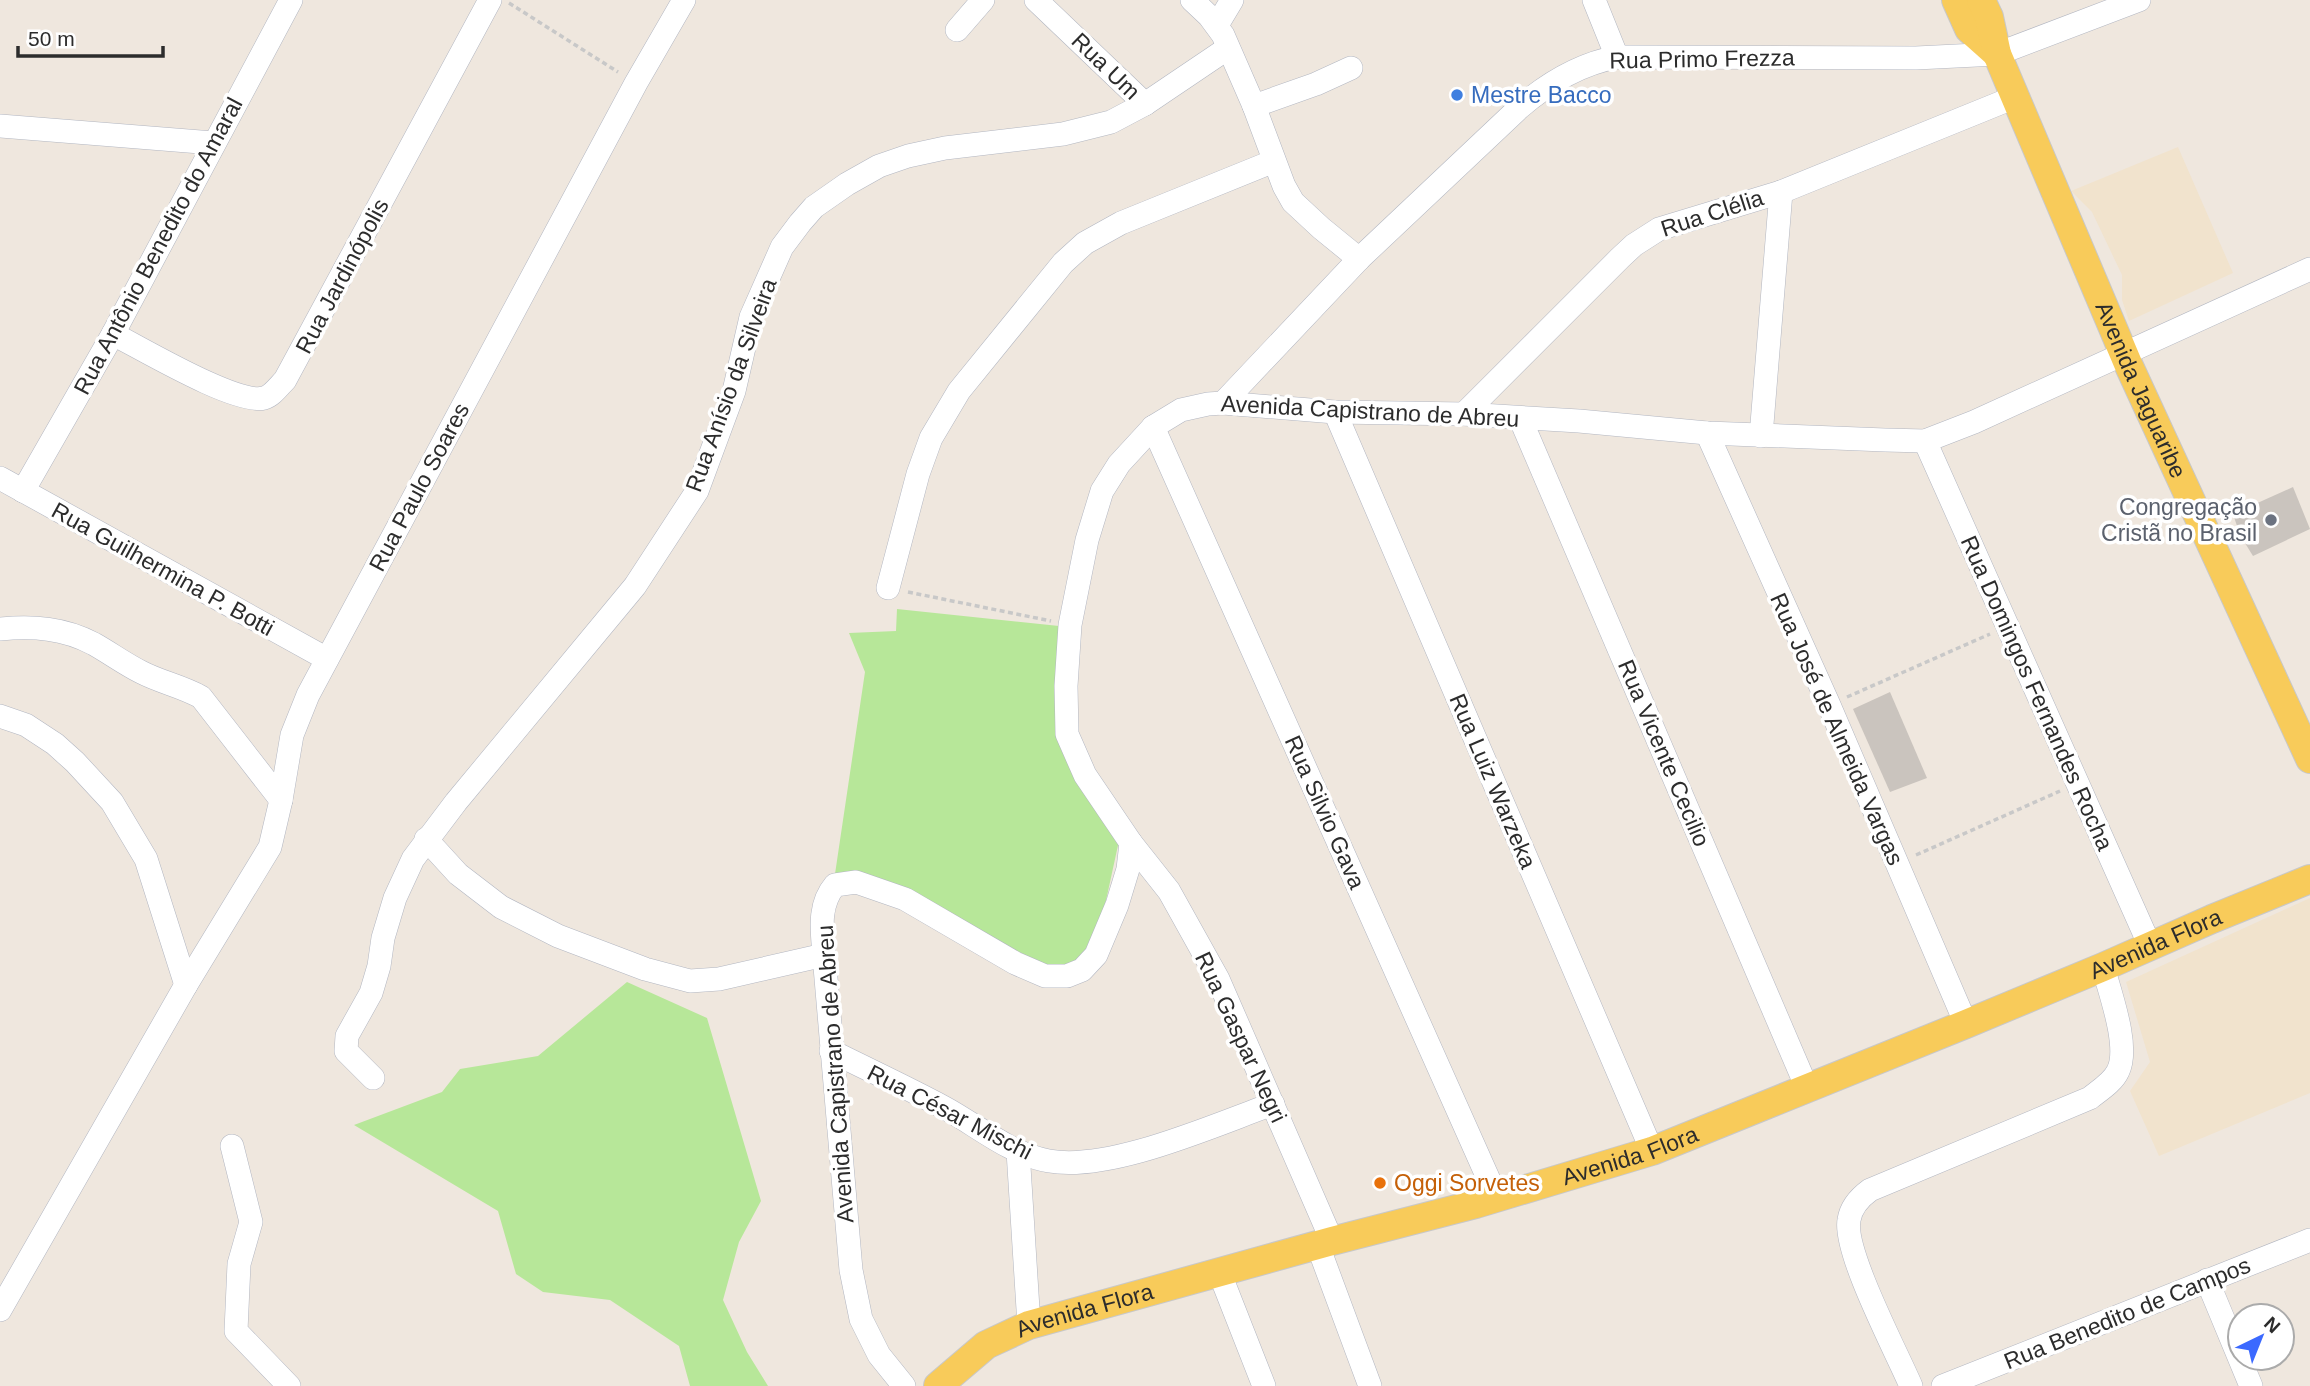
<svg xmlns="http://www.w3.org/2000/svg" width="2310" height="1386" font-family="Helvetica,sans-serif">
<rect width="100%" height="100%" fill="#efe7de"/>
<g fill="#f1e3cd">
<path d="M 2178,147 L 2233,273 L 2129,321 L 2122,300 L 2122,275 L 2092,212 L 2071,191 Z"/>
<path d="M 2310,898 L 2310,1093 L 2159,1156 L 2130,1091 L 2150,1062 L 2126,982 Z"/>
</g>
<g fill="#b7e799">
<path d="M 897,609 L 1059,626 L 1058,725 L 1120,836 L 1097,942 L 1077,964 L 1049,971 L 858,872 L 835,874 L 865,672 L 849,633 L 896,631 Z"/>
<path d="M 627,982 L 707,1018 L 761,1201 L 739,1242 L 723,1300 L 747,1352 L 768,1386 L 690,1386 L 679,1346 L 610,1300 L 543,1292 L 516,1274 L 498,1211 L 354,1125 L 442,1092 L 460,1069 L 538,1056 Z"/>
</g>
<g fill="#cac4be">
<path d="M 2293,487 L 2310,529 L 2253,556 L 2240,535 L 2233,514 Z"/>
<path d="M 1890,692 L 1927,778 L 1890,792 L 1853,709 Z"/>
</g>
<g fill="none" stroke-linecap="round" stroke-linejoin="round">
<defs>
<g id="minor">
<path d="M 1036,0 L 1145,104"/>
<path d="M 1192,0 L 1209,16 L 1223,35 L 1254,106 L 1284,186 L 1293,202 L 1321,228 L 1359,259"/>
<path d="M 1594,0 L 1617,57"/>
<path d="M 1217,25 L 1232,0"/>
<path d="M 957,30 L 983,0"/>
<path d="M 1254,106 L 1316,84 L 1351,68"/>
<path d="M 0,126 L 213,143"/>
<path d="M 113,334 C 141,348 236,405 264,398 C 272,396 279,386 285,380 L 490,0"/>
<path d="M 1223,403 L 1359,259 L 1519,108 C 1548,83 1579,64 1617,57 L 1916,58 L 1997,54 L 2139,0"/>
<path d="M 1335,412 L 1652,1151"/>
<path d="M 1464,414 L 1620,258 L 1634,245 L 1659,229 L 1781,192 L 2015,97"/>
<path d="M 1520,418 L 1807,1088"/>
<path d="M 1153,427 L 1497,1198"/>
<path d="M 1707,433 L 1829,705 L 1966,1024"/>
<path d="M 1761,436 L 1781,192"/>
<path d="M 1925,441 L 2150,946"/>
<path d="M 0,478 L 327,659"/>
<path d="M 23,491 L 113,334 L 291,0"/>
<path d="M 888,588 L 918,474 L 931,438 L 959,391 L 1063,263 L 1085,243 L 1121,223 L 1274,161"/>
<path d="M 0,629 C 34,626 64,628 94,644 C 110,653 125,664 141,672 C 160,682 181,686 201,697 L 281,800"/>
<path d="M 0,716 L 26,725 L 55,744 L 75,762 L 112,802 L 146,859 L 186,985"/>
<path d="M 426,839 L 458,874 L 501,907 L 558,936 L 645,969 L 690,981 L 719,979 L 824,955"/>
<path d="M 831,1051 C 869,1070 908,1088 945,1108 C 978,1126 1010,1154 1049,1161 C 1110,1172 1214,1125 1273,1104"/>
<path d="M 373,1078 L 346,1051 L 347,1036 L 371,993 L 379,966 L 383,938 L 395,898 L 413,859 L 456,802 L 635,586 L 697,491 L 734,391 L 751,317 L 782,247 L 800,223 L 814,207 L 847,184 L 879,166 L 908,156 L 945,148 L 1063,134 L 1111,122 L 1145,104 L 1228,48"/>
<path d="M 232,1146 L 251,1222 L 239,1264 L 236,1331 L 289,1386"/>
<path d="M 1018,1151 L 1029,1325"/>
<path d="M 1332,1241 L 1218,979 L 1169,891 L 1131,843 L 1085,775 L 1067,734 L 1066,686 L 1070,625 L 1087,540 L 1102,491 L 1119,464 L 1153,427 L 1181,410 L 1208,404 L 1223,403 L 1335,412 L 1464,414 L 1579,421 L 1707,433 L 1885,440 L 1925,441 L 1974,422 L 2310,269"/>
<path d="M 1318,1246 L 1370,1386"/>
<path d="M 1220,1274 L 1264,1386"/>
<path d="M 2207,1280 L 2251,1386"/>
<path d="M 0,1310 L 186,985 L 270,847 L 281,800 L 292,735 L 308,695 L 636,83 L 684,0"/>
<path d="M 904,1386 L 879,1355 L 861,1319 L 851,1270 L 824,955 C 822,930 818,905 835,885 L 856,882 L 905,899 L 1015,963 L 1045,976 L 1067,976 L 1082,970 L 1096,955 L 1117,905 L 1128,869 L 1131,843"/>
<path d="M 1911,1386 C 1897,1353 1843,1251 1849,1220 C 1851,1207 1859,1198 1870,1190 L 2090,1098 C 2100,1090 2113,1082 2118,1071 C 2130,1047 2110,993 2103,967"/>
<path d="M 1943,1386 L 2310,1240"/>
</g>
<g id="major">
<path d="M 1956,0 L 1969,29 L 1997,54"/>
<path id="s1" d="M 1981,0 L 1989,17 L 1997,54 L 2129,366 L 2310,759"/>
<path id="s2" d="M 938,1386 L 986,1345 L 1029,1325 L 1332,1241 L 1476,1204 L 1652,1151 L 1966,1024 L 2103,967 L 2212,919 L 2310,879"/>
</g>
</defs>
<use href="#minor" stroke="#b2b6c1" stroke-width="24"/>
<use href="#major" stroke="#c8c8c8" stroke-width="30"/>
<g stroke="#c8c8c8" stroke-width="3.5" stroke-dasharray="5 3.5" stroke-linecap="butt">
<path d="M 509,3 L 618,72"/>
<path d="M 908,592 L 1051,621"/>
<path d="M 1847,697 L 1990,634"/>
<path d="M 1916,855 L 2060,791"/>
</g>
<use href="#minor" stroke="#fff" stroke-width="23"/>
<use href="#major" stroke="#f8cb5a" stroke-width="28"/>
</g>
<circle fill="#3f7fe0" stroke="#fff" stroke-width="2.5" cx="1457" cy="95" r="7"/>
<circle fill="#6b7280" stroke="#fff" stroke-width="2.5" cx="2271" cy="520" r="7"/>
<circle fill="#e8710a" stroke="#fff" stroke-width="2.5" cx="1380" cy="1183" r="7"/>
<g text-anchor="middle" stroke-width="7" stroke-linejoin="round" paint-order="stroke">
<g font-size="23" fill="#2c2c2c" stroke="#fff">
<text transform="translate(1702 59) rotate(-1)" y="8">Rua Primo Frezza</text>
<text transform="translate(1106 66) rotate(44)" y="8">Rua Um</text>
<text transform="translate(1712 213) rotate(-18)" y="8">Rua Clélia</text>
<text transform="translate(158 246) rotate(-62)" y="8">Rua Antônio Benedito do Amaral</text>
<text transform="translate(342 276) rotate(-62)" y="8">Rua Jardinópolis</text>
<text transform="translate(731 385) rotate(-70)" y="8">Rua Anísio da Silveira</text>
<text dy="8" stroke="none"><textPath href="#s1" startOffset="422">Avenida Jaguaribe</textPath></text>
<text transform="translate(1370 411) rotate(3)" y="8">Avenida Capistrano de Abreu</text>
<text transform="translate(419 487) rotate(-62)" y="8">Rua Paulo Soares</text>
<text transform="translate(163 569) rotate(29)" y="8">Rua Guilhermina P. Botti</text>
<text transform="translate(2037 693) rotate(66)" y="8">Rua Domingos Fernandes Rocha</text>
<text transform="translate(1837 729) rotate(66)" y="8">Rua José de Almeida Vargas</text>
<text transform="translate(1664 753) rotate(67)" y="8">Rua Vicente Cecilio</text>
<text transform="translate(1493 781) rotate(67)" y="8">Rua Luiz Warzeka</text>
<text transform="translate(1325 812) rotate(66)" y="8">Rua Silvio Gava</text>
<text dy="8" stroke="none"><textPath href="#s2" startOffset="1302">Avenida Flora</textPath></text>
<text transform="translate(1241 1037) rotate(65)" y="8">Rua Gaspar Negri</text>
<text transform="translate(835 1074) rotate(-94)" y="8">Avenida Capistrano de Abreu</text>
<text transform="translate(950 1112) rotate(27)" y="8">Rua César Mischi</text>
<text dy="8" stroke="none"><textPath href="#s2" startOffset="735">Avenida Flora</textPath></text>
<text dy="8" stroke="none"><textPath href="#s2" startOffset="168">Avenida Flora</textPath></text>
<text transform="translate(2127 1313) rotate(-22)" y="8">Rua Benedito de Campos</text>
</g>
<g font-size="23" fill="#366cbe" stroke="#fff" text-anchor="start">
<text x="1471" y="103">Mestre Bacco</text>
</g>
<g font-size="23" fill="#5b616d" stroke="#fff" text-anchor="end">
<text x="2257" y="515">Congregação<tspan x="2257" dy="26">Cristã no Brasil</tspan></text>
</g>
<g font-size="23" fill="#c56008" stroke="#fff" text-anchor="start">
<text x="1394" y="1191">Oggi Sorvetes</text>
</g>
</g>
<g transform="translate(2261 1337) rotate(43)"><circle r="33" fill="#ffffff" stroke="#ababab" stroke-width="2"/>
<path d="M0-5L12 26L0 18L-12 26Z" fill="#3b69ff"/>
<text y="-10" font-size="19" font-weight="bold" text-anchor="middle" fill="#2c2c2c">N</text>
</g>
<path d="M18 46v10h145v-10" fill="none" stroke="#2c2c2c" stroke-width="3.5"/>
<text x="28" y="46" font-size="21" fill="#2c2c2c" stroke="#ffffff" stroke-width="5" paint-order="stroke">50 m</text>
</svg>
